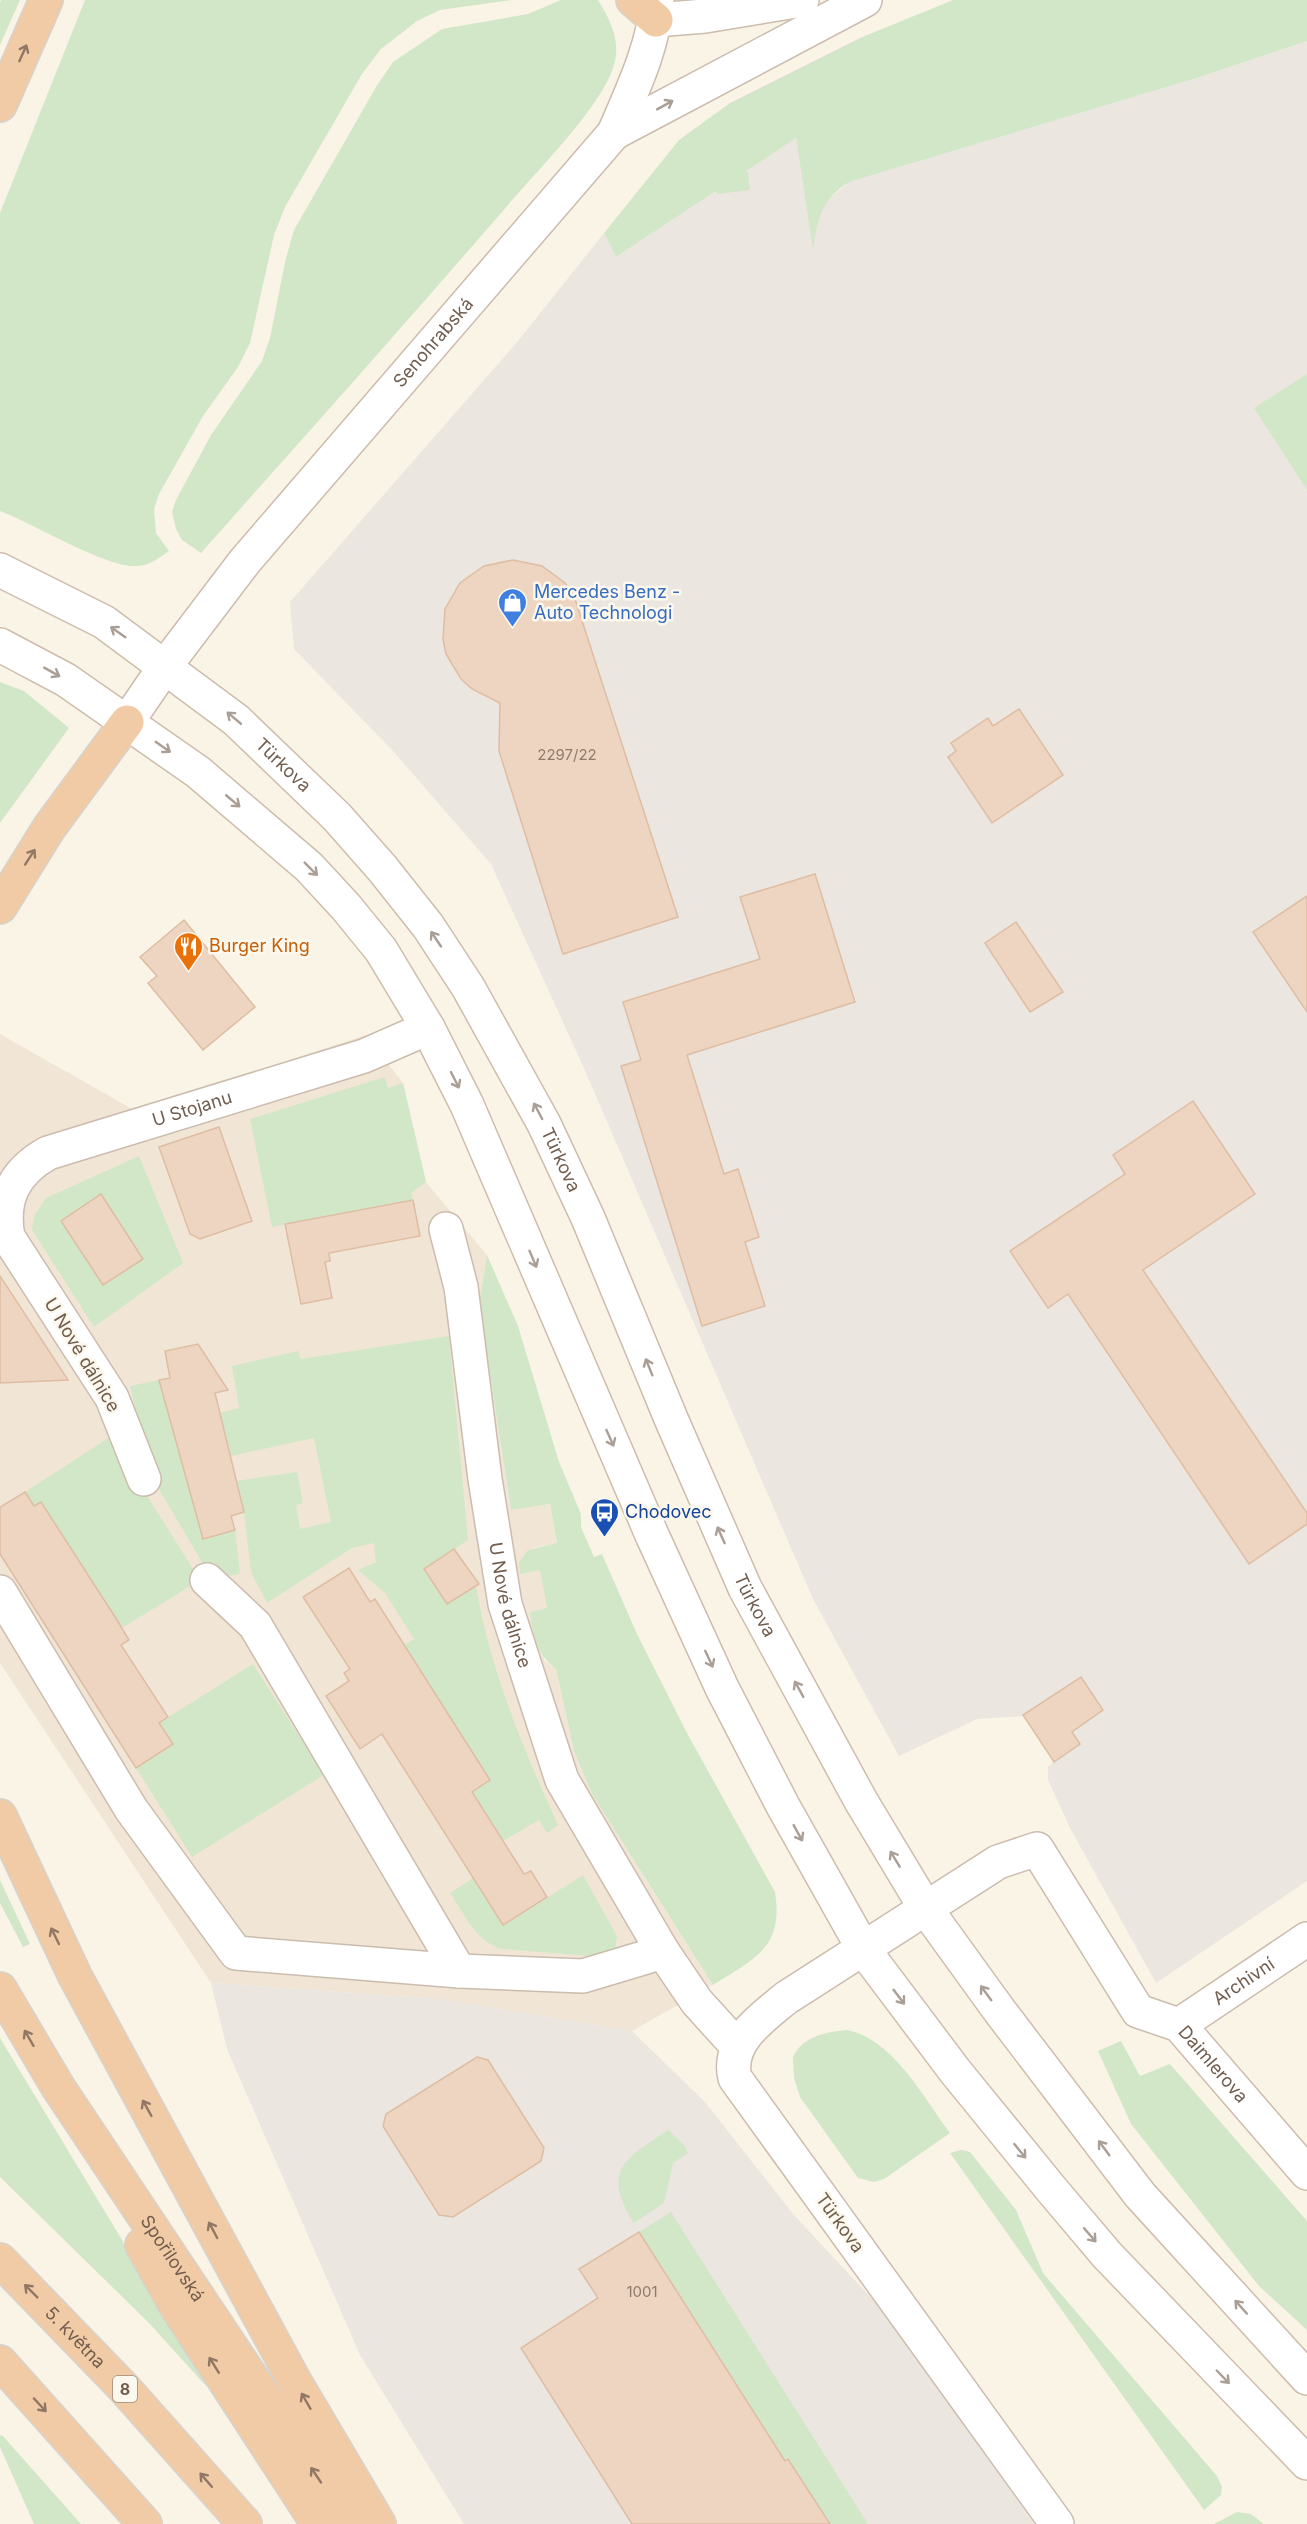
<svg xmlns="http://www.w3.org/2000/svg" width="1307" height="2524" font-family="Inter,sans-serif">
<rect width="100%" height="100%" fill="#faf4e7"/>
<path fill="#f1e6d6" d="M 0,1034 L 134,1110 L 366,1035 L 403,1083 L 426,1182 L 487,1255 L 479,1303 L 511,1510 L 550,1504 L 557,1544 L 532,1548 L 520,1573 L 540,1569 L 548,1608 L 544,1660 L 556,1669 L 574,1751 L 592,1794 L 713,1985 L 632,2031 L 439,1999 L 211,1983 L 0,1663 Z"/>
<g fill="#ebe6e0">
<path d="M 1307,41 L 1307,1881 L 1156,1983 L 1070,1828 L 1048,1780 L 1048,1767 L 1054,1761 L 1023,1716 L 977,1719 L 899,1756 L 813,1599 L 583,1066 L 491,864 L 393,751 L 294,649 L 290,602 L 518,341 L 604,233 L 616,257 L 796,138 L 813,248 L 819,214 L 826,201 L 851,181 L 1200,77 Z"/>
<path d="M 211,1983 L 439,1999 L 632,2031 L 705,2102 L 794,2215 L 890,2318 L 1034,2524 L 464,2524 L 360,2355 L 227,2049 Z"/>
</g>
<g fill="#d2e7c7" fill-rule="evenodd">
<path d="M 1,0 L 20,0 L 0,45 L 0,3 Z"/>
<path d="M 85,0 L 512,0 L 440,10 L 417,21 L 381,49 L 362,74 L 285,207 L 274,235 L 250,343 L 238,367 L 203,416 L 159,494 L 154,509 L 156,533 L 169,551 C 159,558 149,566 136,566 C 107,568 32,523 0,511 L 0,213 Z"/>
<path d="M 561,0 L 598,0 C 611,21 622,43 613,68 C 600,108 536,172 508,205 C 407,322 304,437 201,553 L 182,540 L 176,529 L 172,512 L 176,500 L 211,435 L 262,361 L 270,338 L 285,262 L 294,230 L 376,87 L 393,62 L 442,29 L 528,14 Z"/>
<path d="M 953,0 L 1307,0 L 1307,41 L 1200,77 L 852,181 C 821,197 818,219 813,250 L 796,138 L 745,172 L 748,172 L 750,190 L 717,194 L 716,191 L 616,257 L 604,233 L 679,140 L 730,103 L 860,38 Z"/>
<path d="M 1307,374 L 1307,490 L 1254,408 Z"/>
<path d="M 0,682 L 24,691 L 69,728 L 0,823 Z"/>
<path d="M 385,1077 L 388,1088 L 403,1083 L 426,1182 L 411,1193 L 413,1200 L 272,1227 L 250,1119 Z"/>
<path d="M 139,1156 L 183,1263 L 94,1327 L 32,1230 L 34,1216 L 46,1198 ZM 101,1194 L 103,1285 L 61,1221 Z"/>
<path d="M 487,1255 L 518,1326 L 559,1462 L 581,1514 L 581,1527 L 594,1557 L 602,1554 L 637,1634 L 687,1733 L 775,1892 C 784,1948 754,1959 713,1985 L 592,1794 L 574,1751 L 556,1669 C 537,1655 533,1635 530,1612 L 547,1608 L 540,1570 L 520,1574 L 519,1562 L 528,1550 L 557,1543 L 550,1504 L 511,1510 L 479,1303 Z"/>
<path d="M 449,1336 L 468,1540 L 424,1569 L 447,1604 L 476,1586 C 490,1670 523,1748 558,1825 L 547,1833 L 539,1820 L 503,1841 L 472,1792 L 490,1780 L 412,1657 L 400,1648 L 414,1639 L 385,1593 L 358,1570 L 376,1562 L 374,1543 L 352,1548 L 267,1603 L 251,1572 L 244,1512 L 236,1481 L 297,1472 L 303,1503 L 296,1505 L 300,1529 L 331,1522 L 314,1438 L 231,1456 L 220,1413 L 239,1408 L 232,1366 L 298,1351 L 301,1359 Z"/>
<path d="M 159,1380 L 203,1539 L 235,1530 L 240,1574 L 212,1579 L 150,1474 L 130,1386 Z"/>
<path d="M 110,1437 L 200,1580 L 122,1628 L 41,1502 L 34,1506 L 25,1492 Z"/>
<path d="M 253,1664 L 324,1775 L 192,1857 L 136,1768 L 173,1744 L 159,1723 Z"/>
<path d="M 583,1875 L 617,1936 L 615,1950 L 604,1957 L 501,1949 C 475,1940 465,1915 450,1893 L 473,1878 L 504,1925 Z"/>
<path d="M 0,1880 L 30,1944 L 23,1947 L 0,1903 Z"/>
<path d="M 847,2030 C 893,2039 923,2097 950,2133 L 884,2179 L 874,2182 L 858,2178 L 800,2097 L 794,2078 L 793,2057 C 803,2036 826,2032 847,2030 Z"/>
<path d="M 0,2038 L 165,2311 L 211,2382 L 206,2386 L 149,2323 L 0,2177 Z"/>
<path d="M 1121,2041 L 1140,2076 L 1170,2064 L 1307,2221 L 1307,2330 L 1259,2286 L 1131,2124 L 1098,2051 Z"/>
<path d="M 668,2130 L 684,2145 L 688,2153 L 673,2163 L 664,2203 L 634,2223 C 601,2170 625,2159 668,2130 Z"/>
<path d="M 961,2150 L 970,2152 L 1016,2210 L 1043,2273 L 1217,2476 L 1222,2487 L 1221,2495 L 1204,2510 L 950,2153 Z"/>
<path d="M 671,2212 L 868,2524 L 830,2524 L 789,2459 L 785,2461 L 639,2232 Z"/>
<path d="M 2,2435 L 81,2524 L 34,2524 L 0,2447 L 0,2436 Z"/>
<path d="M 1237,2512 L 1251,2514 L 1264,2524 L 1214,2524 Z"/>
</g>
<g fill="#edd5c1" stroke="#debda3" stroke-width="1.5">
<path d="M 513,560 L 542,566 L 565,583 L 574,596 L 678,917 L 563,954 L 499,751 L 500,703 L 472,689 L 461,679 L 446,654 L 443,639 L 445,609 L 460,583 L 484,566 Z"/>
<path d="M 1019,709 L 1063,775 L 992,823 L 948,757 L 956,751 L 951,743 L 988,718 L 993,726 Z"/>
<path d="M 815,874 L 855,1002 L 687,1055 L 724,1174 L 738,1169 L 759,1237 L 745,1242 L 765,1306 L 702,1326 L 621,1066 L 641,1060 L 623,1002 L 760,959 L 740,897 Z"/>
<path d="M 1307,896 L 1307,1012 L 1253,932 Z"/>
<path d="M 184,920 L 255,1007 L 203,1050 L 148,983 L 157,976 L 140,957 Z"/>
<path d="M 1016,922 L 1063,992 L 1030,1012 L 985,943 Z"/>
<path d="M 1193,1101 L 1255,1194 L 1143,1270 L 1307,1513 L 1307,1524 L 1249,1564 L 1068,1294 L 1048,1308 L 1010,1251 L 1125,1174 L 1113,1155 Z"/>
<path d="M 219,1127 L 252,1221 L 200,1239 L 190,1234 L 159,1147 Z"/>
<path d="M 101,1194 L 143,1259 L 103,1285 L 61,1221 Z"/>
<path d="M 413,1200 L 420,1236 L 329,1253 L 330,1261 L 325,1262 L 332,1298 L 301,1304 L 285,1224 Z"/>
<path d="M 0,1276 L 68,1380 L 0,1383 Z"/>
<path d="M 198,1344 L 228,1390 L 215,1393 L 244,1512 L 231,1516 L 235,1530 L 203,1539 L 159,1380 L 170,1378 L 165,1351 Z"/>
<path d="M 25,1492 L 34,1506 L 41,1502 L 117,1620 L 129,1640 L 121,1645 L 168,1717 L 159,1723 L 173,1744 L 136,1768 L 0,1554 L 0,1507 Z"/>
<path d="M 454,1549 L 479,1584 L 447,1604 L 424,1569 Z"/>
<path d="M 349,1568 L 370,1602 L 375,1599 L 490,1780 L 472,1792 L 524,1874 L 531,1871 L 547,1897 L 503,1925 L 382,1734 L 360,1749 L 326,1696 L 349,1681 L 344,1673 L 350,1669 L 303,1597 Z"/>
<path d="M 1081,1677 L 1103,1710 L 1072,1732 L 1080,1744 L 1054,1762 L 1023,1715 Z"/>
<path d="M 477,2057 L 488,2060 L 544,2148 L 541,2161 L 453,2217 L 439,2215 L 383,2126 L 386,2114 Z"/>
<path d="M 639,2232 L 785,2461 L 788,2459 L 830,2524 L 632,2524 L 521,2348 L 598,2298 L 579,2269 Z"/>
</g>
<g fill="none" stroke-linecap="round" stroke-linejoin="round">
<defs>
<g id="minor">
<path id="s1" d="M 446,1229 L 461,1287 L 485,1479 L 505,1604 L 562,1780 L 663,1952 L 697,2002 L 737,2046"/>
<path id="s2" d="M 144,1479 L 112,1398 L 8,1237 C 1,1199 14,1172 48,1153 L 364,1056 L 428,1028"/>
<path d="M 207,1580 L 255,1625 L 459,1971"/>
<path d="M 0,1592 L 131,1809 L 236,1953 L 459,1971 L 583,1976 L 663,1952"/>
<path id="s3" d="M 1179,2025 L 1307,1939"/>
<path id="s4" d="M 1057,2524 L 735,2078 C 726,2042 762,2018 786,1998 L 998,1862 L 1037,1849 L 1138,2011 L 1179,2025 L 1307,2173"/>
</g>
<g id="tertiary">
<path d="M 656,20 L 705,16 L 802,0"/>
<path d="M 614,133 L 865,0"/>
<path id="s5" d="M 127,722 L 166,665 L 245,561 L 614,133 C 632,91 654,46 657,0"/>
</g>
<g id="secondary">
<path id="s6" d="M 0,570 L 104,622 L 236,720 L 337,817 L 382,868 L 428,926 L 468,987 L 544,1124 L 588,1218 L 672,1421 L 745,1588 L 861,1801 L 926,1909 L 999,2010 L 1140,2195 L 1307,2378"/>
<path d="M 0,645 L 66,680 L 198,772 L 309,867 L 346,907 L 381,950 L 428,1028 L 467,1105 L 652,1535 L 722,1688 L 783,1806 L 864,1950 L 955,2071 L 1052,2190 L 1107,2255 L 1307,2463"/>
</g>
<g id="trunk">
<path d="M 633,0 L 656,20"/>
<path d="M 0,105 L 46,0"/>
<path d="M 0,907 L 49,828 L 127,722"/>
<path d="M 0,1816 L 75,1976 L 295,2382 L 379,2524"/>
<path id="s7" d="M 0,1989 L 58,2087 L 349,2524"/>
<path d="M 142,2245 L 176,2306 L 318,2524"/>
<path id="s8" d="M 0,2260 L 123,2387 L 245,2524"/>
<path d="M 0,2362 L 145,2524"/>
</g>
</defs>
<use href="#minor" stroke="#cbbcae" stroke-width="36"/>
<use href="#tertiary" stroke="#cbbcae" stroke-width="36"/>
<use href="#secondary" stroke="#cdbdac" stroke-width="36"/>
<use href="#trunk" stroke="#d7d2cd" stroke-width="36"/>
<use href="#minor" stroke="#fff" stroke-width="33"/>
<use href="#tertiary" stroke="#fff" stroke-width="33"/>
<use href="#secondary" stroke="#fff" stroke-width="33"/>
<use href="#trunk" stroke="#f1cba5" stroke-width="33"/>
</g>
<defs><path id="oneway-shaft" d="M-6 0H5M1.5-3L5.5 0L1.5 3" fill="none" stroke-width="1.6" stroke-linecap="round" stroke-linejoin="round" transform="scale(1.5)"/></defs>
<g stroke="#917864">
<use href="#oneway-shaft" transform="translate(23 53) rotate(-66)"/>
<use href="#oneway-shaft" transform="translate(30 857) rotate(-57)"/>
<use href="#oneway-shaft" transform="translate(55 1936) rotate(-116)"/>
<use href="#oneway-shaft" transform="translate(29 2038) rotate(-120)"/>
<use href="#oneway-shaft" transform="translate(147 2108) rotate(-119)"/>
<use href="#oneway-shaft" transform="translate(213 2230) rotate(-118)"/>
<use href="#oneway-shaft" transform="translate(31 2291) rotate(-135)"/>
<use href="#oneway-shaft" transform="translate(214 2365) rotate(-122)"/>
<use href="#oneway-shaft" transform="translate(306 2401) rotate(-120)"/>
<use href="#oneway-shaft" transform="translate(40 2405) rotate(47)"/>
<use href="#oneway-shaft" transform="translate(316 2475) rotate(-124)"/>
<use href="#oneway-shaft" transform="translate(206 2480) rotate(-131)"/>
</g>
<g stroke="#aa9e95">
<use href="#oneway-shaft" transform="translate(665 105) rotate(-29)"/>
<use href="#oneway-shaft" transform="translate(118 632) rotate(-145)"/>
<use href="#oneway-shaft" transform="translate(52 672) rotate(29)"/>
<use href="#oneway-shaft" transform="translate(234 718) rotate(-140)"/>
<use href="#oneway-shaft" transform="translate(163 747) rotate(35)"/>
<use href="#oneway-shaft" transform="translate(233 801) rotate(40)"/>
<use href="#oneway-shaft" transform="translate(311 869) rotate(45)"/>
<use href="#oneway-shaft" transform="translate(436 939) rotate(-124)"/>
<use href="#oneway-shaft" transform="translate(455 1080) rotate(63)"/>
<use href="#oneway-shaft" transform="translate(538 1111) rotate(-118)"/>
<use href="#oneway-shaft" transform="translate(533 1259) rotate(67)"/>
<use href="#oneway-shaft" transform="translate(649 1367) rotate(-112)"/>
<use href="#oneway-shaft" transform="translate(610 1438) rotate(66)"/>
<use href="#oneway-shaft" transform="translate(721 1535) rotate(-114)"/>
<use href="#oneway-shaft" transform="translate(709 1659) rotate(65)"/>
<use href="#oneway-shaft" transform="translate(799 1689) rotate(-119)"/>
<use href="#oneway-shaft" transform="translate(798 1833) rotate(61)"/>
<use href="#oneway-shaft" transform="translate(895 1859) rotate(-121)"/>
<use href="#oneway-shaft" transform="translate(986 1993) rotate(-126)"/>
<use href="#oneway-shaft" transform="translate(899 1997) rotate(53)"/>
<use href="#oneway-shaft" transform="translate(1104 2148) rotate(-127)"/>
<use href="#oneway-shaft" transform="translate(1020 2151) rotate(51)"/>
<use href="#oneway-shaft" transform="translate(1090 2235) rotate(49)"/>
<use href="#oneway-shaft" transform="translate(1241 2307) rotate(-132)"/>
<use href="#oneway-shaft" transform="translate(1223 2377) rotate(46)"/>
</g>
<defs>
<symbol id="shop-pin" viewBox="-11 -11 22 30"><path d="M0 17L-7.5 6A9.5 9.5 0 1 1 7.5 6Z" fill="#3f7fe0" stroke="#fdf8ed"/><path d="M-5-2.5h2.3a2.7 3.5 0 0 1 5.4 0H5L5.5 6h-11ZM-1.5-2.5h3a1.5 2.3 0 0 0-3 0Z" fill="#fff"/></symbol>
<symbol id="restaurant-pin" viewBox="-11 -11 22 30"><path d="M0 17L-7.5 6A9.5 9.5 0 1 1 7.5 6Z" fill="#e8710a" stroke="#fdf8ed"/><path d="M-5-6h1v4h1v-4h1v4h1v-4h1v5L-1.5 .5V6h-2V.5L-5-1ZM5-6V6H3V1.5H1.5Q1.5-4 5-6Z" fill="#fff"/></symbol>
<symbol id="bus-pin" viewBox="-11 -11 22 30"><path d="M0 17L-7.5 6A9.5 9.5 0 1 1 7.5 6Z" fill="#1a4fb4" stroke="#fdf8ed"/><path d="M-5-6H5V4H4V6H2V4H-2V6H-4V4H-5ZM-3.5-4V0h7V-4ZM-3.5 1.2v1.5H-2V1.2ZM2 1.2v1.5H3.5V1.2Z" fill="#fff"/></symbol>
</defs>
<g fill-rule="evenodd">
<use href="#shop-pin" x="496" y="586" width="33" height="45"/>
<use href="#restaurant-pin" x="172" y="930" width="33" height="45"/>
<use href="#bus-pin" x="588" y="1496" width="33" height="45"/>
</g>
<g text-anchor="middle" stroke-width="5" stroke-linejoin="round" paint-order="stroke">
<g font-size="15" fill="#907b6b">
<text x="567" y="760">2297/22</text>
<text x="642" y="2297">1001</text>
</g>
<rect fill="#fdf8ed" stroke="#9b8c7e" stroke-width="1.5" x="113" y="2376" width="24" height="26" rx="4.5"/>
<g font-size="16" font-weight="bold" fill="#715d4e">
<text x="125" y="2395">8</text>
</g>
<g font-size="18" fill="#715d4e" stroke="#fdf8ed">
<text dy="6" stroke="none"><textPath href="#s5" startOffset="488">Senohrabská</textPath></text>
<text dy="6" stroke="none"><textPath href="#s6" startOffset="346">Türkova</textPath></text>
<text dy="6" stroke="none"><textPath href="#s2" startOffset="530">U Stojanu</textPath></text>
<text dy="6" stroke="none"><textPath href="#s6" startOffset="832">Türkova</textPath></text>
<text transform="translate(82 1355) rotate(59)" y="6">U Nové dálnice</text>
<text dy="6" stroke="none"><textPath href="#s1" startOffset="382">U Nové dálnice</textPath></text>
<text dy="6" stroke="none"><textPath href="#s6" startOffset="1318">Türkova</textPath></text>
<text dy="6" stroke="none"><textPath href="#s3" startOffset="78">Archivní</textPath></text>
<text dy="6" stroke="none"><textPath href="#s4" startOffset="1230">Daimlerova</textPath></text>
<text transform="translate(840 2223) rotate(54)" y="6">Türkova</text>
<text dy="6" stroke="none"><textPath href="#s7" startOffset="320">Spořilovská</textPath></text>
<text dy="6" stroke="none"><textPath href="#s8" startOffset="108">5. května</textPath></text>
</g>
<g font-size="18" fill="#366cbe" stroke="#fdf8ed" text-anchor="start">
<text x="534" y="598">Mercedes Benz -<tspan x="534" dy="21">Auto Technologi</tspan></text>
</g>
<g font-size="18" fill="#c56008" stroke="#fdf8ed" text-anchor="start">
<text x="209" y="952">Burger King</text>
</g>
<g font-size="18" fill="#164399" stroke="#fdf8ed" text-anchor="start">
<text x="625" y="1518">Chodovec</text>
</g>
</g>
</svg>
